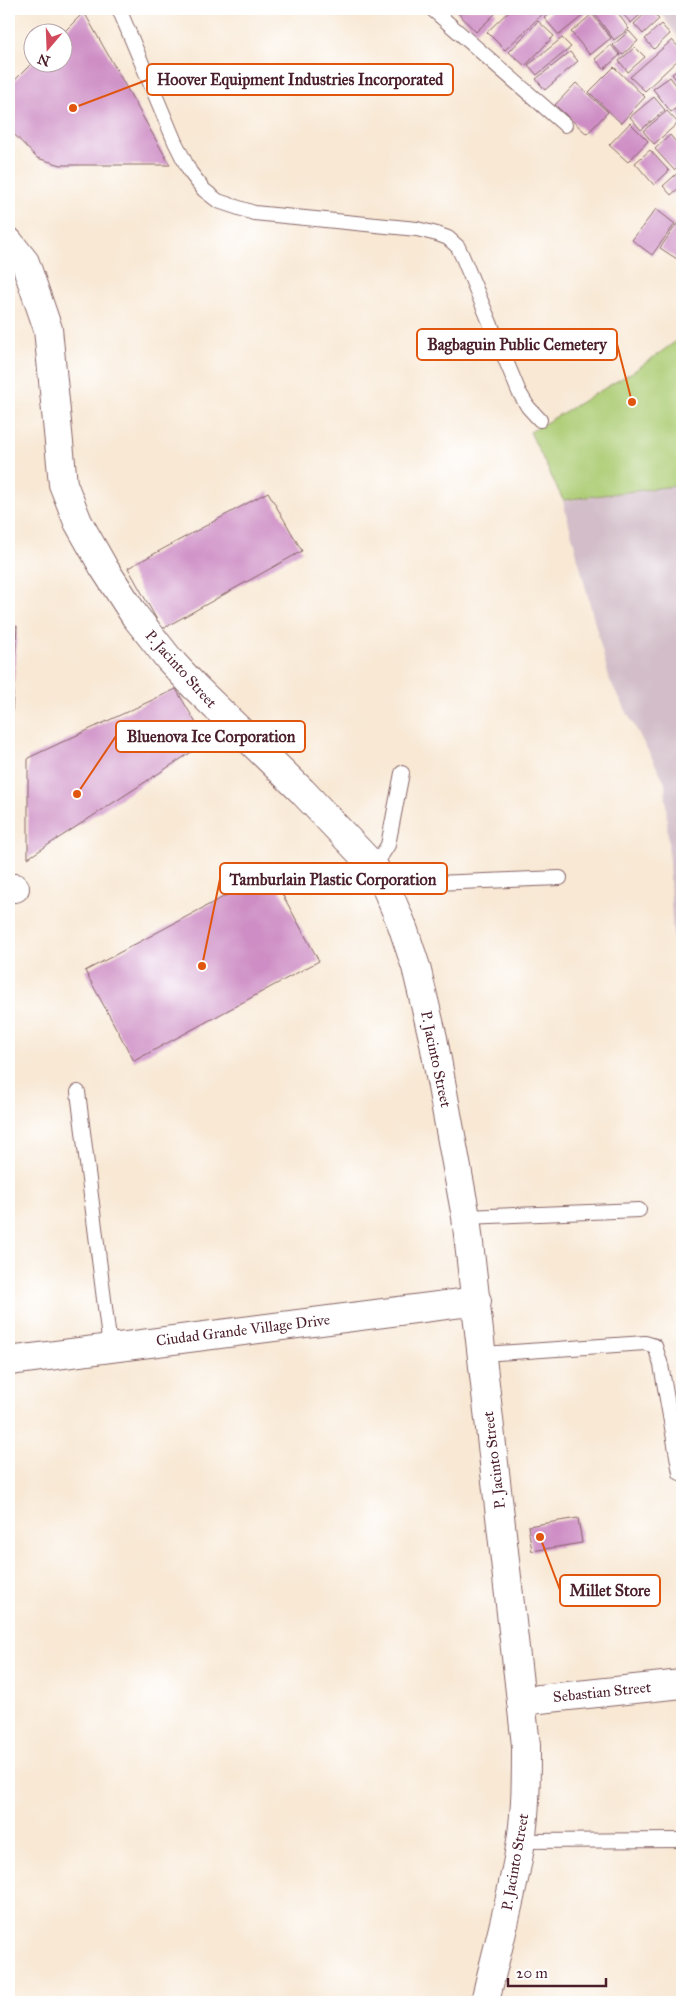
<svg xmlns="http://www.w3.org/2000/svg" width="691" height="2011" font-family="'IM FELL Great Primer',serif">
<rect width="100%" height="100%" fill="#fff"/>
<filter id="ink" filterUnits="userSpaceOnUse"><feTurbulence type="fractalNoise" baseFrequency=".02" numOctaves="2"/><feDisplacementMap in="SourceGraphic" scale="10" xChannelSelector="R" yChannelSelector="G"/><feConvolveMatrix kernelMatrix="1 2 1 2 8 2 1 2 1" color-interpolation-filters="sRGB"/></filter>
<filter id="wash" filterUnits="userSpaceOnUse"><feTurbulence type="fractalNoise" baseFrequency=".0096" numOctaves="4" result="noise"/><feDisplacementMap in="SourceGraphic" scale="20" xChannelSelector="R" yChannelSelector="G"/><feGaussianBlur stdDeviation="1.12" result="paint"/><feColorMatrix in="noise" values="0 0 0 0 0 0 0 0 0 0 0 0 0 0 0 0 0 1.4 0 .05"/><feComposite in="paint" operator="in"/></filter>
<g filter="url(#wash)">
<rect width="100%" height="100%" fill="#f8e8d4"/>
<g fill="#d2bdc8">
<path d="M 658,9 L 682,9 L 682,43 Z"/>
<path d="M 682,485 L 682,1076 L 680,1076 L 665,782 L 610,681 L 563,501 Z"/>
</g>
<path fill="#accc73" stroke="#7b764f" d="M 682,337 L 682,485 L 563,500 L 530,432 L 634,371 Z"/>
<g id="blocks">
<g fill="#ce8ec5">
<path d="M 457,9 L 492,9 L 496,13 L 476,32 L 455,10 Z"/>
<path d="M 511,9 L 548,9 L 505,50 L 487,32 Z"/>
<path d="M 554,9 L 591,9 L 559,35 L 544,18 Z"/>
<path d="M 600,9 L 615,9 L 629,29 L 614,40 L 594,13 Z"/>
<path d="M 627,9 L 647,9 L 631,23 L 622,13 Z"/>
<path d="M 650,9 L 659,19 L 643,34 L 634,24 Z"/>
<path d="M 84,12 L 170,165 L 61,165 L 37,158 L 9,129 L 9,86 L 33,62 L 62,62 L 62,34 Z"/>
<path d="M 592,14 L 611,38 L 590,55 L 571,32 Z"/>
<path d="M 538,21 L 554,36 L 525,66 L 509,52 Z"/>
<path d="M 661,24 L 670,34 L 654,49 L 645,39 Z"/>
<path d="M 629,31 L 638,41 L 622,55 L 613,45 Z"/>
<path d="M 562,38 L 571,47 L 537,75 L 528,65 Z"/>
<path d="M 672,40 L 682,51 L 682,56 L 645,91 L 630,77 Z"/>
<path d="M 611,45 L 620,55 L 604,69 L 595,59 Z"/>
<path d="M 635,47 L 645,57 L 628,72 L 619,61 Z"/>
<path d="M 570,52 L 578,61 L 545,90 L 536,79 Z"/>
<path d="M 614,67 L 645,97 L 621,123 L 589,92 Z"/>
<path d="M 682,67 L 682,87 L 672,74 Z"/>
<path d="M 670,77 L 682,93 L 682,104 L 671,112 L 653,89 Z"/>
<path d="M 576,83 L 608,112 L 587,134 L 555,105 Z"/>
<path d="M 654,97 L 665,110 L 641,130 L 630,117 Z"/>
<path d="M 682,107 L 682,121 L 675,112 Z"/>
<path d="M 667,111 L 678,123 L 654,144 L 643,131 Z"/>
<path d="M 630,123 L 648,141 L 628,162 L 609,145 Z"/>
<path d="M 670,135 L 682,149 L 682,163 L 674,170 L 655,149 Z"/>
<path d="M 650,150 L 669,171 L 654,185 L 635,163 Z"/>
<path d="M 682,169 L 682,185 L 671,195 L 663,186 Z"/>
<path d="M 656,209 L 675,224 L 652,255 L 632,240 Z"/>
<path d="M 682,217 L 682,251 L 677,259 L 660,248 Z"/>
<path d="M 268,492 L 302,551 L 162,629 L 128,568 Z"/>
<path d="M 9,626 L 17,626 L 10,749 L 9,749 Z"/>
<path d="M 176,689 L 207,742 L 28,858 L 28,758 Z"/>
<path d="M 270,872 L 319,961 L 134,1061 L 85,971 Z"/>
<path d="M 578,1518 L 582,1543 L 532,1551 L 528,1526 Z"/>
</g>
</g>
</g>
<g filter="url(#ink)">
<use href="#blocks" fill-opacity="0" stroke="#876566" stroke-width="1"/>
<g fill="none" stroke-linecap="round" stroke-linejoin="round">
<defs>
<g id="lane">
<path d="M 119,9 L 175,142 L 190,172 L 204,190 L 218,201 L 254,213 L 417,229 L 437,234 L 448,238 L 458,247 L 463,258 L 519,392 L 528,407 L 540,420"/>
<path d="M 432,9 L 565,125"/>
<path d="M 374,867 L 388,845 L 402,773"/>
<path d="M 385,885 L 560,878"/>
<path d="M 78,1092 L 110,1347"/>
<path d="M 466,1217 L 639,1210"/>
<path d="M 483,1354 L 645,1343 L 655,1346 L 661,1365 L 680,1473"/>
<path d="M 521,1841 L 682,1840"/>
</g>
<g id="street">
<path d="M 9,888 L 15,888"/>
<path d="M 9,1361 L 477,1301"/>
<path d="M 521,1701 L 682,1684"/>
</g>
<path id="secondary" d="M 9,242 L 25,262 L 48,329 L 63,484 L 78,522 L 104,568 L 135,616 L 169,659 L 195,687 L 302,791 L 374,867 L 385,885 L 402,925 L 416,967 L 433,1038 L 466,1217 L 526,1745 C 526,1777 526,1809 521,1841 C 513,1895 497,1949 485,2002"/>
</defs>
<use href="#lane" stroke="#876566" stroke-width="16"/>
<use href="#street" stroke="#876566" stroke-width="30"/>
<use href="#secondary" stroke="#876566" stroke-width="30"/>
<use href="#lane" stroke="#fff" stroke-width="14"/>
<use href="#street" stroke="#fff" stroke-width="28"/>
<use href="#secondary" stroke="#fff" stroke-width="28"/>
</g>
</g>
<g text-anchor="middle" stroke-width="5" stroke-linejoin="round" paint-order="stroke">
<g font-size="15" fill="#4a1f2b" stroke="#fff">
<text transform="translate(181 669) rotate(48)" y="5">P. Jacinto Street</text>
<text transform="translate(436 1059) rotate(78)" y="5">P. Jacinto Street</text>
<text transform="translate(243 1330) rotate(-7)" y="5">Ciudad Grande Village Drive</text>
<text transform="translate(494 1460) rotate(-97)" y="5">P. Jacinto Street</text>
<text transform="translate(602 1692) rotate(-6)" y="5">Sebastian Street</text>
<text transform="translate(515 1862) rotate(-80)" y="5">P. Jacinto Street</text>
</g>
</g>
<path fill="none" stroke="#e0560e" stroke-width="2" d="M73 108L147 80M632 402L617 344M77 794L116 736M202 966L220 879M540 1537L560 1590"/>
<g fill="#e0560e" stroke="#fff" stroke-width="2">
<circle cx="73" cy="108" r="5"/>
<circle cx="632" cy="402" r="5"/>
<circle cx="77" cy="794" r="5"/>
<circle cx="202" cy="966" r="5"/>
<circle cx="540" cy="1537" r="5"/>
</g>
<g fill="#fff" stroke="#e0560e" stroke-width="2">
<rect x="147" y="64" width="306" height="31" rx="5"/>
<rect x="417" y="329" width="200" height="31" rx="5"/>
<rect x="116" y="721" width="189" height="31" rx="5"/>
<rect x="220" y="863" width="227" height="31" rx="5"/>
<rect x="560" y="1575" width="100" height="31" rx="5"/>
</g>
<g font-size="16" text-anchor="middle" font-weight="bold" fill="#4a1f2b">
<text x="300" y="85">Hoover Equipment Industries Incorporated</text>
<text x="517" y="350">Bagbaguin Public Cemetery</text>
<text x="211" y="742">Bluenova Ice Corporation</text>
<text x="333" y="885">Tamburlain Plastic Corporation</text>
<text x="610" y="1596">Millet Store</text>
</g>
<rect width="691" height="2011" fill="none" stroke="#fff" stroke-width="30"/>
<g transform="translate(48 48) rotate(199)"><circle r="24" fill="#ffffff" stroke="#b7a5aa"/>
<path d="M0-4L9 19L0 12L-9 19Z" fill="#d1495b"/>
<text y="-8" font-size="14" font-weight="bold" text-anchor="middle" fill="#4a1f2b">N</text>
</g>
<path d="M508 1978v8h98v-8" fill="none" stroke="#4a1f2b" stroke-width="2.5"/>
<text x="516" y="1978" font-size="15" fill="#4a1f2b" stroke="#ffffff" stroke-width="4" paint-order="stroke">20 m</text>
</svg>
